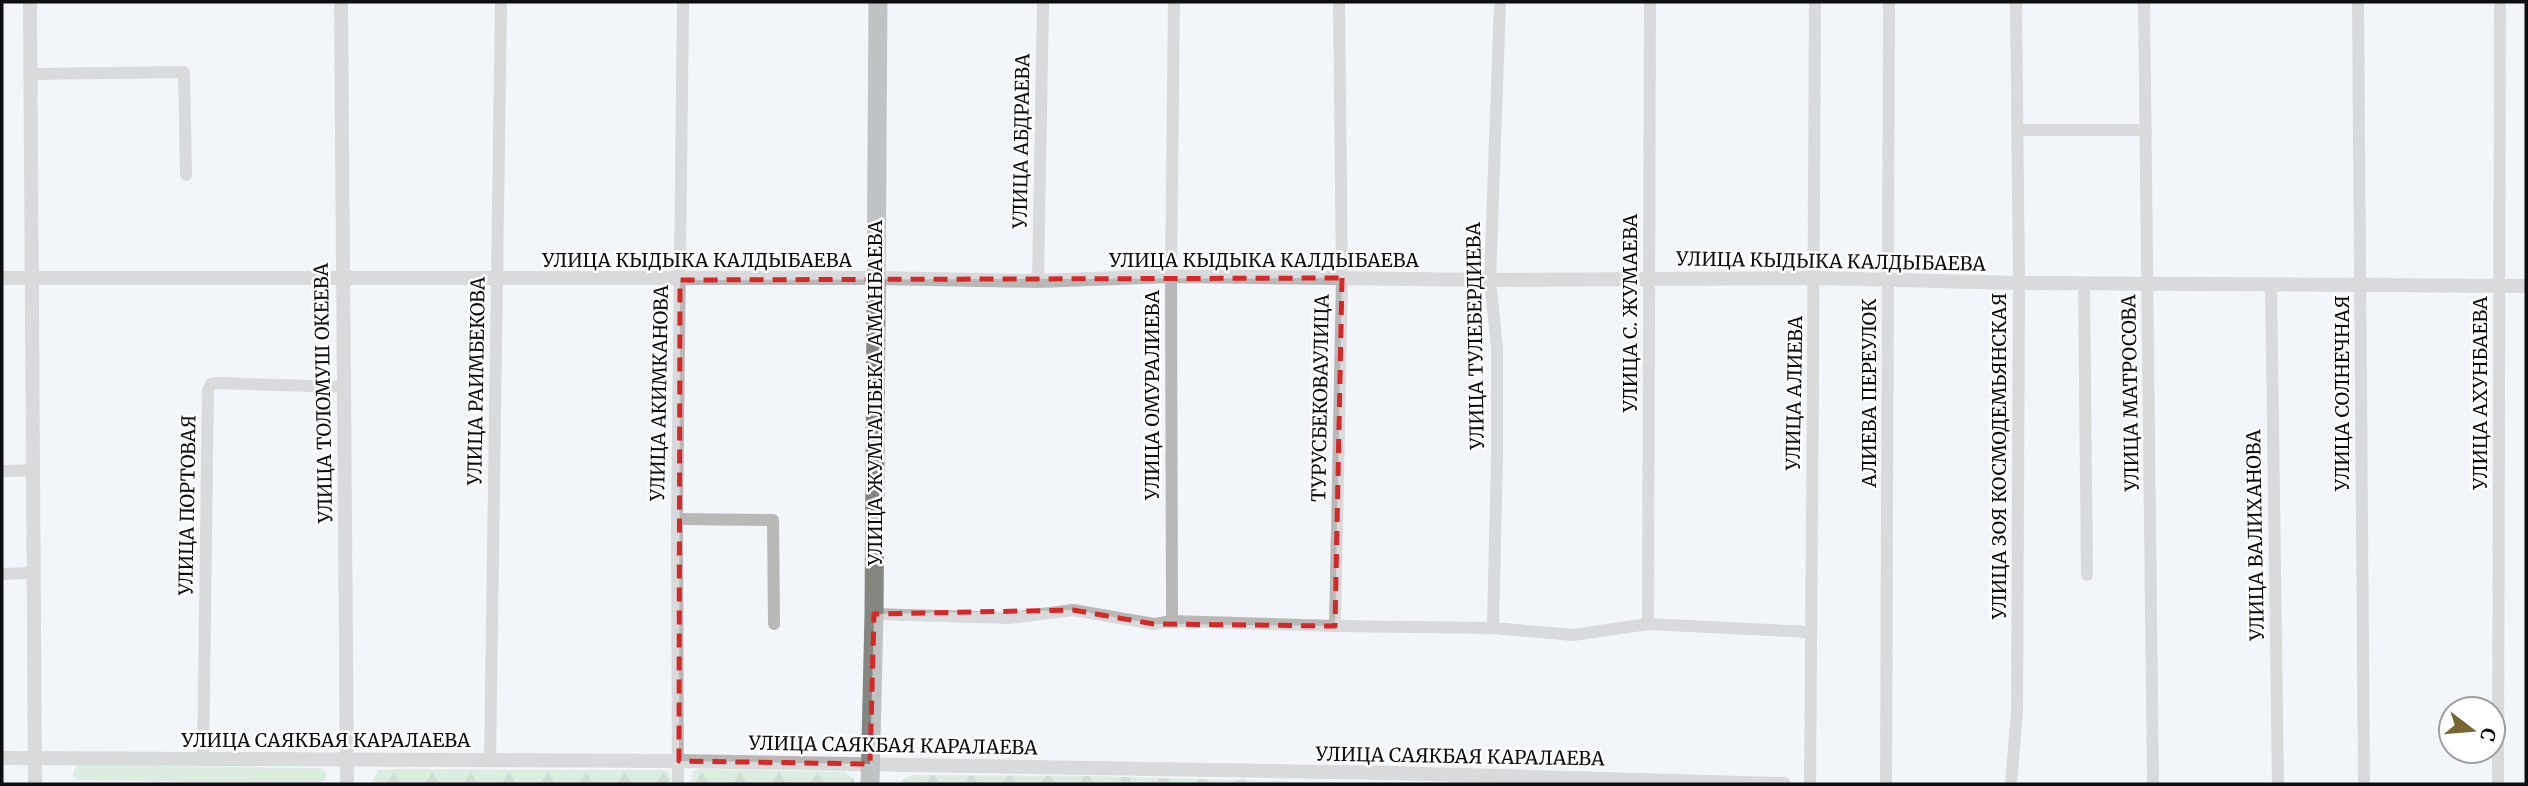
<svg xmlns="http://www.w3.org/2000/svg" width="2528" height="786" font-family="Merriweather,serif">
<defs>
<pattern id="forest-firs" width="22" height="20" patternUnits="userSpaceOnUse" patternTransform="scale(1.75)"><rect width="22" height="20" fill="#c4dfc1"/><path d="M5 1l3.5 6h-7zM16 11l3.5 6h-7z" fill="#a7bea5"/></pattern>
</defs>
<rect width="100%" height="100%" fill="#f2f6fb"/>
<path fill="#c4dfc1" d="M 78,765 L 321,768 L 326,773 L 326,779 L 321,784 L 78,780 L 73,776 L 74,770 Z"/>
<g fill="url(#forest-firs)">
<path d="M 397,769 L 663,770 L 669,772 L 671,778 L 669,784 L 374,784 L 372,781 L 378,770 Z"/>
<path d="M 700,769 L 845,772 L 854,779 L 854,784 L 690,784 L 693,771 Z"/>
<path d="M 912,775 L 1091,776 L 1382,784 L 901,784 L 902,780 Z"/>
</g>
<g fill="none" stroke-linecap="round" stroke-linejoin="round">
<g stroke="#b8b9b7" stroke-width="12">
<path d="M 2144,2 L 2153,784"/>
<path d="M 2358,2 L 2364,784"/>
<path d="M 31,74 L 184,72 L 186,175"/>
<path d="M 2018,130 L 2146,130"/>
<path d="M 1038,281 L 1043,2"/>
<path d="M 2084,283 L 2087,575"/>
<path d="M 2271,284 L 2278,784"/>
<path d="M 2,471 L 33,470"/>
<path d="M 677,519 L 773,520 L 774,624"/>
<path d="M 2,574 L 33,573"/>
<path d="M 874,614 L 1010,618 L 1073,610 L 1154,624 L 1172,621 L 1335,626 L 1493,628 L 1573,635 L 1648,624 L 1810,632"/>
<path d="M 1172,621 L 1171,276 L 1174,2"/>
<path d="M 1648,624 L 1650,2"/>
<path d="M 1335,626 L 1342,278 L 1339,2"/>
<path d="M 1493,628 L 1497,456 L 1497,348 L 1490,280 L 1500,2"/>
<path d="M 203,759 L 208,390 L 211,384 L 217,383 L 343,387"/>
<path d="M 490,760 L 501,2"/>
<path d="M 678,784 L 677,519 L 683,2"/>
<path d="M 1810,784 C 1811,523 1815,263 1815,2"/>
<path d="M 1886,784 L 1889,2"/>
<path d="M 2011,784 L 2017,711 L 2019,283 L 2016,2"/>
<path d="M 2498,784 L 2500,2"/>
</g>
<g stroke="#b8b9b7" stroke-width="14">
<path d="M 30,2 L 35,784"/>
<path d="M 341,2 L 347,784"/>
<path d="M 2,278 L 876,278 L 1038,281 L 1171,276 L 1490,280 L 1815,278 L 2019,283 L 2526,286"/>
<path d="M 2,758 L 679,761 L 1392,773 L 1784,784"/>
</g>
<path stroke="#848682" stroke-width="19" d="M 870,784 L 874,614 L 878,2"/>
</g>
<path d="M0 0H2528V786H0ZM 1342,278 L 1335,626 L 1154,624 L 1073,610 L 874,614 L 870,764 L 679,761 L 680,280 Z" fill="#f2f6fb" fill-opacity=".55" fill-rule="evenodd"/>
<path fill="none" stroke="#d62828" stroke-width="5" stroke-dasharray="14 9" stroke-linejoin="round" d="M 1342,278 L 1335,626 L 1154,624 L 1073,610 L 874,614 L 870,764 L 679,761 L 680,280 Z"/>
<g text-anchor="middle" stroke-width="5" stroke-linejoin="round" paint-order="stroke">
<g font-size="19" fill="#0d0e10" stroke="#fff">
<text transform="translate(1021 141) rotate(-89)" y="7">УЛИЦА АБДРАЕВА</text>
<text x="697" y="267">УЛИЦА КЫДЫКА КАЛДЫБАЕВА</text>
<text x="1264" y="267">УЛИЦА КЫДЫКА КАЛДЫБАЕВА</text>
<text transform="translate(1831 261) rotate(1)" y="7">УЛИЦА КЫДЫКА КАЛДЫБАЕВА</text>
<text transform="translate(1630 313) rotate(-90)" y="7">УЛИЦА С. ЖУМАЕВА</text>
<text transform="translate(1475 336) rotate(-91)" y="7">УЛИЦА ТУЛЕБЕРДИЕВА</text>
<text transform="translate(476 381) rotate(-89)" y="7">УЛИЦА РАИМБЕКОВА</text>
<text transform="translate(323 393) rotate(-91)" y="7">УЛИЦА ТОЛОМУШ ОКЕЕВА</text>
<text transform="translate(659 393) rotate(-89)" y="7">УЛИЦА АКИМКАНОВА</text>
<text transform="translate(875 393) rotate(-90)" y="7">УЛИЦА ЖУМГАЛБЕКА АМАНБАЕВА</text>
<text transform="translate(1794 393) rotate(-89)" y="7">УЛИЦА АЛИЕВА</text>
<text transform="translate(1869 393) rotate(-90)" y="7">АЛИЕВА ПЕРЕУЛОК</text>
<text transform="translate(2130 393) rotate(-91)" y="7">УЛИЦА МАТРОСОВА</text>
<text transform="translate(2342 393) rotate(-90)" y="7">УЛИЦА СОЛНЕЧНАЯ</text>
<text transform="translate(2480 393) rotate(-90)" y="7">УЛИЦА АХУНБАЕВА</text>
<text transform="translate(1152 395) rotate(-90)" y="7">УЛИЦА ОМУРАЛИЕВА</text>
<text transform="translate(1320 398) rotate(-89)" y="7">ТУРУСБЕКОВАУЛИЦА</text>
<text transform="translate(1999 456) rotate(-90)" y="7">УЛИЦА ЗОЯ КОСМОДЕМЬЯНСКАЯ</text>
<text transform="translate(187 505) rotate(-89)" y="7">УЛИЦА ПОРТОВАЯ</text>
<text transform="translate(2255 535) rotate(-91)" y="7">УЛИЦА ВАЛИХАНОВА</text>
<text x="326" y="747">УЛИЦА САЯКБАЯ КАРАЛАЕВА</text>
<text transform="translate(893 745) rotate(1)" y="7">УЛИЦА САЯКБАЯ КАРАЛАЕВА</text>
<text transform="translate(1460 756) rotate(1)" y="7">УЛИЦА САЯКБАЯ КАРАЛАЕВА</text>
</g>
</g>
<rect width="2528" height="786" fill="none" stroke="#0d0e10" stroke-width="7"/>
<g transform="translate(2472 730) rotate(106)"><circle r="33" fill="#ffffff" stroke="#9e9f9f" stroke-width="2"/>
<path d="M0-5L12 26L0 18L-12 26Z" fill="#786735"/>
<text y="-10" font-size="19" font-weight="bold" text-anchor="middle" fill="#0d0e10">С</text>
</g>
</svg>
